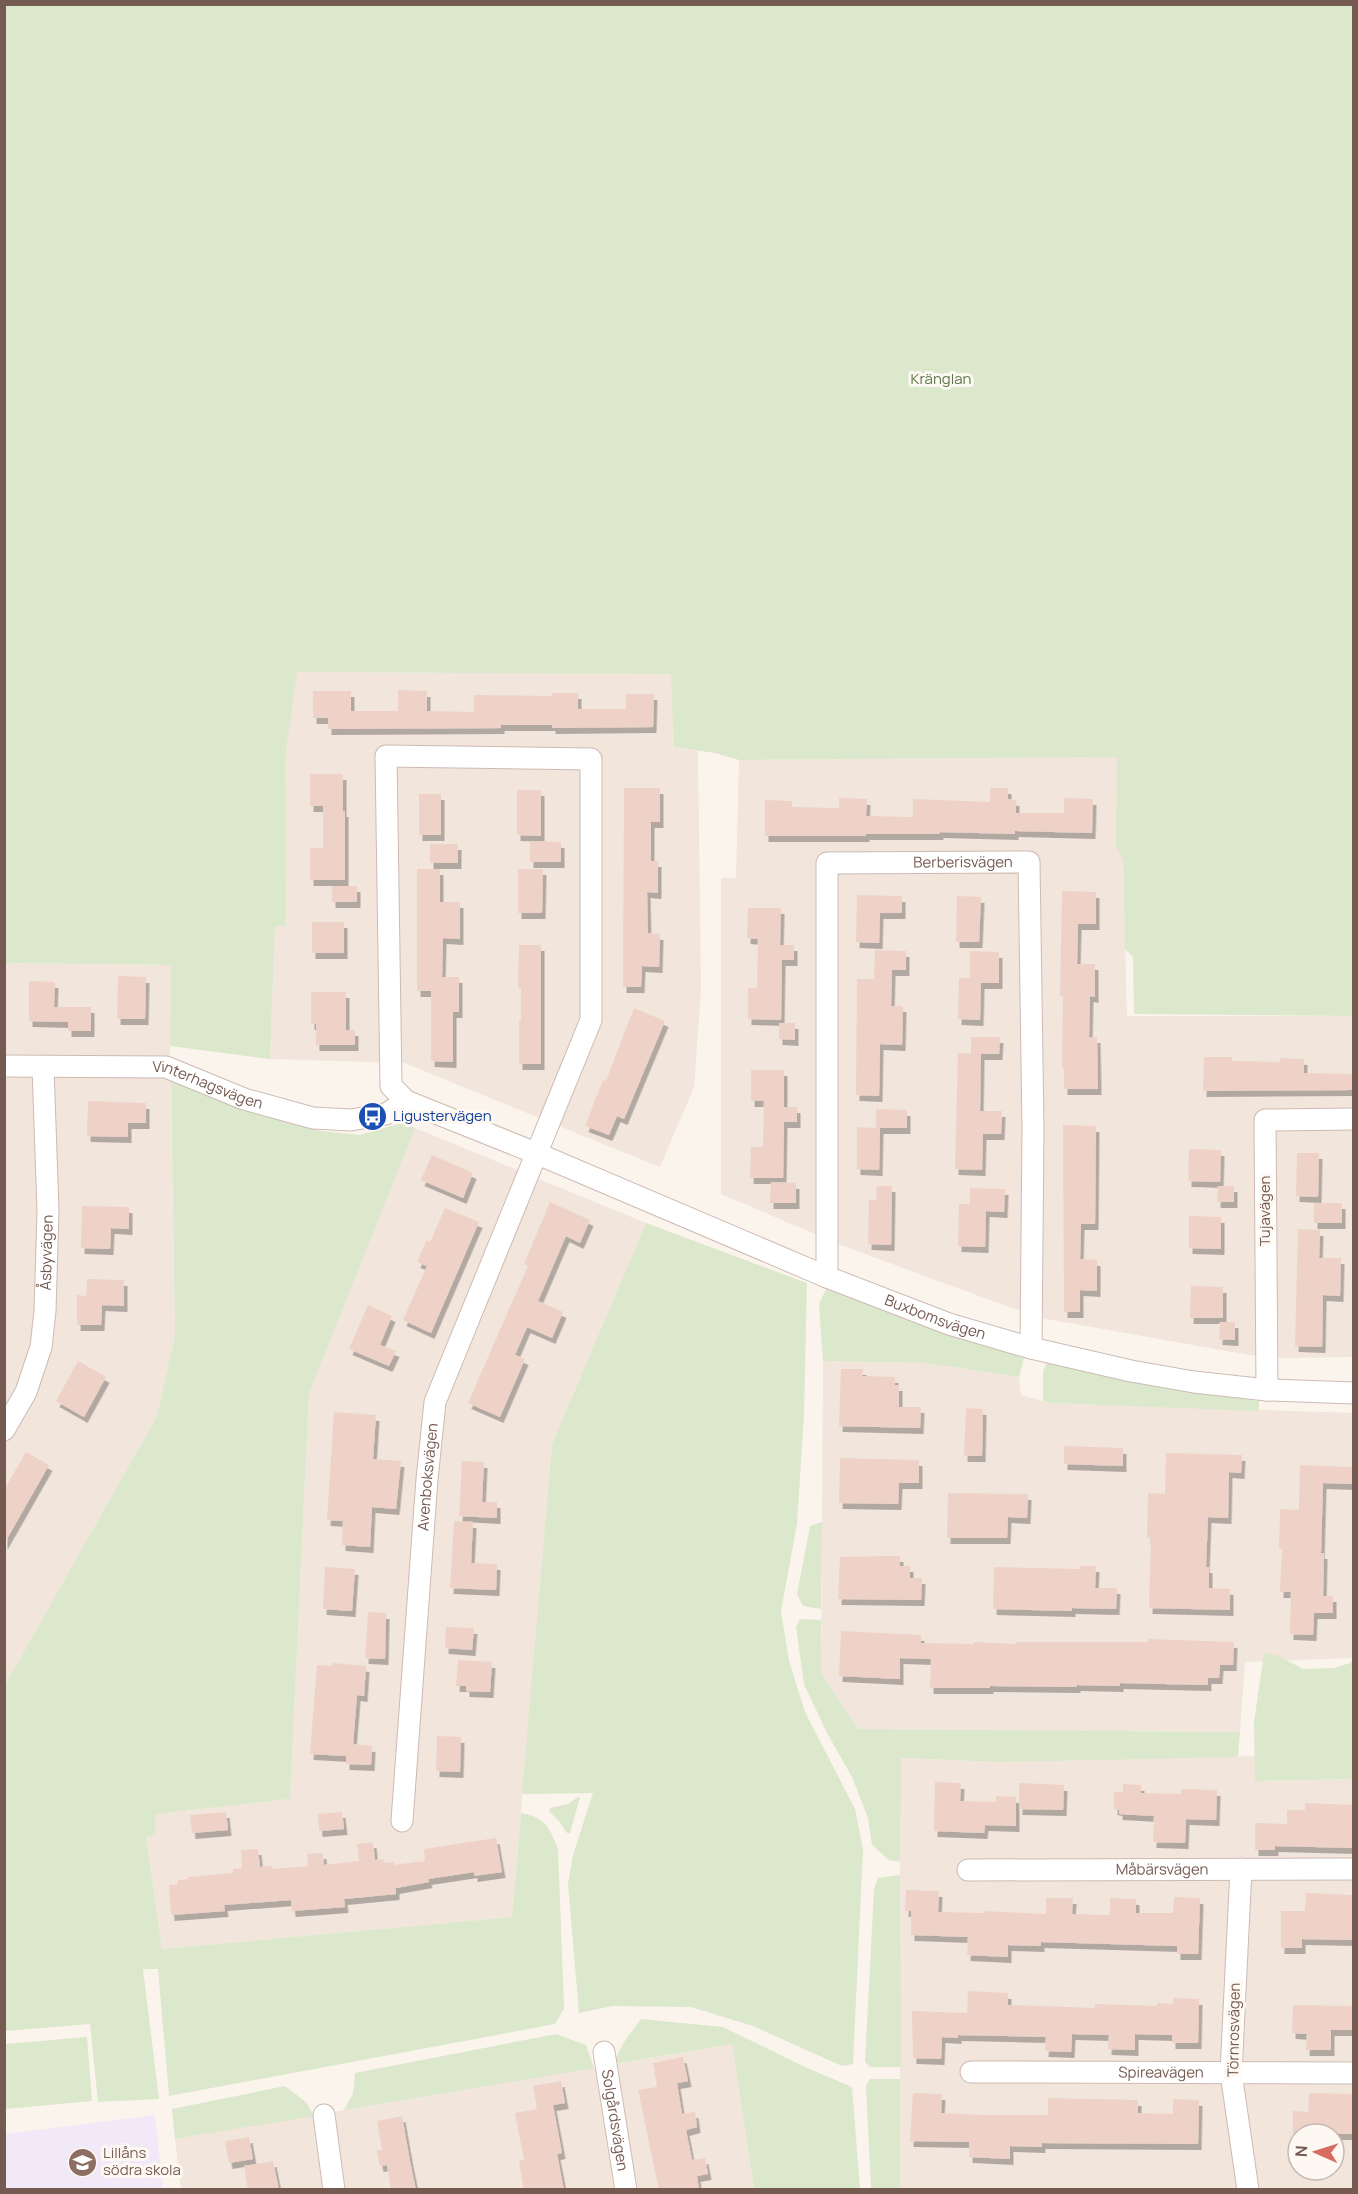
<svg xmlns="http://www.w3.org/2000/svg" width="1358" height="2194" font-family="Manrope,sans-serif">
<defs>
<filter id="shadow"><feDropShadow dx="3.5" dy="6" stdDeviation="0" flood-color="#0004"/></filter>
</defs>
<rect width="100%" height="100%" fill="#fbf4ed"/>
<g fill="#f2e5dc" fill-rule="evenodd">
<path d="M 284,672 L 672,674 L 674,747 L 698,751 L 701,991 L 694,1087 L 660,1167 L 404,1063 L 270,1059 Z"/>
<path d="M 1120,757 L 1127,1016 L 1353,1016 L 1353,1357 L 1282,1358 L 1249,1355 L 1046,1319 L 1006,1306 L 841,1245 L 721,1194 L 721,878 L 736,878 L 739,760 Z"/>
<path d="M 5,963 L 171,965 L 170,1046 L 175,1336 L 157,1416 L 5,1685 Z"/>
<path d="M 415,1128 L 646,1223 L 552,1444 L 512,1917 L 162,1949 L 146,1837 L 155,1834 L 156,1814 L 290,1799 L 309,1393 Z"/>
<path d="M 823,1361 L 925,1363 L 1019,1377 L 1021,1395 L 1050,1403 L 1353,1413 L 1353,1658 L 1245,1662 L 1240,1732 L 858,1729 L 821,1673 Z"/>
<path d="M 1255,1756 L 1255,1781 L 1353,1779 L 1353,2189 L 900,2189 L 900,1758 L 998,1762 ZM 1298,2134 L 1334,2134 L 1334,2170 L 1298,2170 Z"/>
<path d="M 732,2044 L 754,2189 L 181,2189 L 175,2139 Z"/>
</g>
<path fill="#f1e9f8" d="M 155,2115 L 163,2189 L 5,2189 L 5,2134 Z"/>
<g fill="#dbe8cc">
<path d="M 5,4 L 1353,5 L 1353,1016 L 1134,1014 L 1133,957 L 1125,949 L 1123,860 L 1116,847 L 1117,757 L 739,760 L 715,753 L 674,747 L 671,674 L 297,672 L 285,758 L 286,926 L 275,926 L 270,1059 L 170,1046 L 171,965 L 5,963 Z"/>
<path d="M 171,1081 L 242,1110 L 320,1131 L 360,1135 L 405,1122 L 415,1128 L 309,1393 L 290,1799 L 156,1814 L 155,1834 L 146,1837 L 162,1949 L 512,1917 L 521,1813 C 544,1816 550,1828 558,1849 L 564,2008 L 555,2024 L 169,2096 L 158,1969 L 143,1969 L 159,2099 L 98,2102 L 90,2024 L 5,2031 L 5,1685 L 157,1416 L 175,1336 Z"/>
<path d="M 646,1223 L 807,1283 L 804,1414 L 797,1524 L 781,1611 L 789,1661 L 805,1712 L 855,1809 L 863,1849 L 853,2064 L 842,2066 L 753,2026 L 691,2007 L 612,2006 L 579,2013 L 568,1884 L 573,1855 L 593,1793 L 522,1794 L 552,1444 Z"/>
<path d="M 827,1287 L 1024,1358 L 1019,1377 L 925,1363 L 823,1361 L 819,1304 Z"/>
<path d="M 1047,1363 L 1173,1390 L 1259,1401 L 1259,1411 L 1050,1403 L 1043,1401 L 1043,1371 Z"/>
<path d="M 822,1522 L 821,1609 L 803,1606 L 797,1594 L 810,1526 Z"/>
<path d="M 800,1619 L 821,1620 L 821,1673 L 858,1729 L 1240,1732 L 1238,1757 L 998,1762 L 901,1758 L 900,1862 L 889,1860 L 872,1845 L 868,1818 L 852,1777 L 827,1733 L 804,1684 L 796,1627 Z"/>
<path d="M 1264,1653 L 1279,1656 L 1303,1669 L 1334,1668 L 1350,1663 L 1353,1659 L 1353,1779 L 1255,1781 L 1254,1722 Z"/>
<path d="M 578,1797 L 580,1797 L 570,1833 L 567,1833 L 559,1821 L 549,1811 L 550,1808 L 568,1804 Z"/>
<path d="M 900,1875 L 901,2067 L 870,2067 L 865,2062 L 874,1889 L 878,1878 Z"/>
<path d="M 641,2019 L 723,2027 L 807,2068 L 852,2087 L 860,2189 L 754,2189 L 732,2044 L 613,2064 L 624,2042 Z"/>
<path d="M 556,2034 L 586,2045 L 594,2068 L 344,2110 L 353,2094 L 355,2073 Z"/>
<path d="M 87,2037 L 92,2101 L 5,2109 L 5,2044 Z"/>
<path d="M 870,2079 L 900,2079 L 900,2189 L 871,2189 L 866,2086 Z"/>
<path d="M 285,2086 L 307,2103 L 314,2116 L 175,2139 L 172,2109 Z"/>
</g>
<g fill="#eed2c7" filter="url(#shadow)">
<path d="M 398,690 L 427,691 L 427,711 L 474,712 L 474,695 L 552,696 L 552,693 L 578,693 L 578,709 L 626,709 L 626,694 L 654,694 L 653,727 L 552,728 L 552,725 L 501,725 L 501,728 L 328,729 L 328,718 L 313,718 L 313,691 L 351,691 L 351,711 L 398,711 Z"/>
<path d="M 310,774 L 343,774 L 343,811 L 345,811 L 345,880 L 310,880 L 310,848 L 323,848 L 323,806 L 310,806 Z"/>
<path d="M 624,788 L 660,788 L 660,822 L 651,822 L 651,861 L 658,861 L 658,893 L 647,892 L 648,933 L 660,934 L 659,967 L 642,966 L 641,987 L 623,987 Z"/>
<path d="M 990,788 L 1008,788 L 1008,799 L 1016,800 L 1016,813 L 1064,813 L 1064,798 L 1093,799 L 1092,833 L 1015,831 L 1015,834 L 940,832 L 940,834 L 866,834 L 866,836 L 765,836 L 765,800 L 792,801 L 792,807 L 839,808 L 839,798 L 867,799 L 866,816 L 913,817 L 913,799 L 990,802 Z"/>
<path d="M 517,790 L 541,790 L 541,836 L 517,835 Z"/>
<rect x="419" y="794" width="22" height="41"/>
<path d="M 530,841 L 561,842 L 561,862 L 530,862 Z"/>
<rect x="430" y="844" width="28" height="19"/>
<path d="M 417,869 L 440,869 L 440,902 L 460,902 L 460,939 L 443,938 L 442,977 L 459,977 L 459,1012 L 453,1012 L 453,1062 L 431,1061 L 431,991 L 417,991 Z"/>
<path d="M 518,869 L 543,869 L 542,913 L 518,913 Z"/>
<rect x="332" y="886" width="25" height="16"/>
<path d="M 1062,891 L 1096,892 L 1096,924 L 1078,924 L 1077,964 L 1095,964 L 1095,997 L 1090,996 L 1089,1037 L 1097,1037 L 1098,1089 L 1064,1089 L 1064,1068 L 1062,1068 L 1063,996 L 1060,996 Z"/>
<path d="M 857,895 L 902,896 L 902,913 L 880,913 L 879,943 L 856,942 Z"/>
<path d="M 957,896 L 981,897 L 979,942 L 956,942 Z"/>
<path d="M 748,908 L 781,908 L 780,945 L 794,945 L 794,960 L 782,960 L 781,1020 L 748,1019 L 748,988 L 757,988 L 758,939 L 747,938 Z"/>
<rect x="312" y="922" width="32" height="31"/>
<path d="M 519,945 L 541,945 L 541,1064 L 519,1064 L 519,1021 L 521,1021 L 521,988 L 518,988 Z"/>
<path d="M 875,950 L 906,951 L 906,970 L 892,970 L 891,1006 L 903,1006 L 902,1045 L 880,1044 L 879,1096 L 856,1095 L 857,979 L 874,979 Z"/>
<path d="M 970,951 L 999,952 L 999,983 L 981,983 L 980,1020 L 958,1019 L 959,978 L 970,978 Z"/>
<path d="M 118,976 L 146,977 L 145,1019 L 117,1019 Z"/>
<path d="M 29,981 L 55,982 L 54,1007 L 91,1007 L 91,1031 L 68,1031 L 68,1022 L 29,1021 Z"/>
<path d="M 311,992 L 346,992 L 346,1030 L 355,1030 L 355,1045 L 316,1045 L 316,1024 L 311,1024 Z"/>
<path d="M 634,1008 L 665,1021 L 624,1119 L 617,1116 L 609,1135 L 585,1126 L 603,1080 L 606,1081 Z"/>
<path d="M 779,1023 L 795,1023 L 795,1040 L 779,1039 Z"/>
<path d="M 971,1037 L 1000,1037 L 999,1054 L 971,1054 Z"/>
<path d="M 958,1053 L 981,1054 L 980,1111 L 1002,1111 L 1001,1134 L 983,1134 L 982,1170 L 955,1169 Z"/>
<path d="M 1204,1057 L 1232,1057 L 1232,1061 L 1280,1062 L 1280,1058 L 1304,1059 L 1304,1073 L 1353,1074 L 1353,1090 L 1203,1091 Z"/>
<path d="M 751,1070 L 784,1070 L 784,1107 L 797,1107 L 797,1122 L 784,1122 L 783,1178 L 750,1178 L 751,1147 L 763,1147 L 764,1101 L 751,1101 Z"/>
<path d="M 88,1101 L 146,1103 L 146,1123 L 128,1123 L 128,1137 L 87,1136 Z"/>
<path d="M 876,1109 L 907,1110 L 907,1128 L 880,1128 L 879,1170 L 857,1169 L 857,1127 L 876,1128 Z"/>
<path d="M 1063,1125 L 1096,1126 L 1095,1224 L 1081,1224 L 1080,1259 L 1097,1260 L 1097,1291 L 1080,1290 L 1080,1312 L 1064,1312 Z"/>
<path d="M 1189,1149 L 1221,1150 L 1220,1182 L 1188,1181 Z"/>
<path d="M 1297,1153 L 1319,1153 L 1318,1197 L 1296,1196 Z"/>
<path d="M 432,1155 L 473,1173 L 463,1198 L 421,1180 Z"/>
<path d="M 771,1182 L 796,1183 L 796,1203 L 770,1203 Z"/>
<path d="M 877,1186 L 892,1186 L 891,1245 L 868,1244 L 869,1200 L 876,1200 Z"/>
<path d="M 1218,1186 L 1234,1186 L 1234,1202 L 1217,1202 Z"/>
<path d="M 970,1188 L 1005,1189 L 1004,1212 L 986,1211 L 985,1247 L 958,1246 L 959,1204 L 970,1204 Z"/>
<path d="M 550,1202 L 590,1220 L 580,1243 L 566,1236 L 538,1301 L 563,1312 L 552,1338 L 527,1327 L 515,1355 L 525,1359 L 500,1417 L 468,1403 L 528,1266 L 524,1264 Z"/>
<rect x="1314" y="1203" width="28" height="20"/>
<path d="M 82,1206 L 129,1207 L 129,1229 L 111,1228 L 110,1249 L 81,1248 Z"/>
<path d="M 445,1208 L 479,1222 L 431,1333 L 403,1320 L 427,1266 L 417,1262 L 427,1240 L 430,1242 Z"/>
<path d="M 1189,1216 L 1221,1217 L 1221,1249 L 1189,1248 Z"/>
<path d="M 1298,1229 L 1320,1230 L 1319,1258 L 1341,1258 L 1340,1296 L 1323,1295 L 1322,1347 L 1295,1346 Z"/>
<path d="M 87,1279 L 124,1280 L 124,1306 L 102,1305 L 101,1325 L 77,1325 L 77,1295 L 86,1296 Z"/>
<path d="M 1191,1286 L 1223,1287 L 1223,1318 L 1190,1318 Z"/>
<path d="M 368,1305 L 392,1316 L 380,1345 L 396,1351 L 389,1366 L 349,1349 Z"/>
<path d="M 1220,1322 L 1235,1322 L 1235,1340 L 1219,1339 Z"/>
<path d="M 78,1361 L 106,1377 L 84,1417 L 56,1401 Z"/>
<path d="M 841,1369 L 863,1369 L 862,1376 L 895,1377 L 895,1385 L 899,1385 L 899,1407 L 921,1407 L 920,1428 L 839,1426 Z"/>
<path d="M 966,1408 L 983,1409 L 982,1456 L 964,1456 Z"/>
<path d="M 334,1412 L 376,1415 L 373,1459 L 401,1461 L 396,1509 L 372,1507 L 370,1547 L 342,1545 L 343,1521 L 327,1520 Z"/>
<path d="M 1064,1446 L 1123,1448 L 1123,1466 L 1064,1464 Z"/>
<path d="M 26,1452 L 49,1465 L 4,1544 L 4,1490 Z"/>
<path d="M 1166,1453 L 1242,1455 L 1241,1473 L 1229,1472 L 1228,1518 L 1208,1517 L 1206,1567 L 1209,1567 L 1209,1588 L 1230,1589 L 1230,1610 L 1149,1608 L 1151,1538 L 1147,1538 L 1148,1493 L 1165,1494 Z"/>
<path d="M 840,1458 L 919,1460 L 919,1483 L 899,1483 L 898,1504 L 839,1503 Z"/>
<path d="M 462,1461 L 484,1462 L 482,1502 L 497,1502 L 497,1518 L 459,1516 Z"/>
<path d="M 1300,1465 L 1353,1467 L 1353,1484 L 1323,1483 L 1321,1553 L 1324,1553 L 1323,1596 L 1333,1596 L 1333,1613 L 1314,1613 L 1313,1635 L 1290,1634 L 1291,1592 L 1280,1592 L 1282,1549 L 1279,1549 L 1280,1509 L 1299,1510 Z"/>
<path d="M 948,1493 L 1028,1494 L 1027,1518 L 1008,1517 L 1007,1538 L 947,1538 Z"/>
<path d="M 454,1521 L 473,1522 L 471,1563 L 497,1564 L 496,1590 L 450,1588 Z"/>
<path d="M 885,1556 L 900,1556 L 900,1566 L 910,1566 L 910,1578 L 922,1578 L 921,1600 L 838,1599 L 840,1557 Z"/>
<path d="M 1080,1566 L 1096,1566 L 1095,1588 L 1117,1588 L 1116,1609 L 1072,1608 L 1072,1611 L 993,1609 L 994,1567 L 1080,1569 Z"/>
<path d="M 325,1567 L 355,1569 L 352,1611 L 323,1609 Z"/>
<path d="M 368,1612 L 386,1613 L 385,1659 L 365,1658 Z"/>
<path d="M 446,1627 L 474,1628 L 472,1650 L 445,1648 Z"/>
<path d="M 841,1631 L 921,1635 L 921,1643 L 974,1644 L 974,1642 L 1016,1644 L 1016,1642 L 1148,1642 L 1148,1639 L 1234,1642 L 1233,1665 L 1220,1665 L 1219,1678 L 1208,1678 L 1208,1685 L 1120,1683 L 1120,1686 L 1077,1685 L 1077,1687 L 990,1686 L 990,1688 L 930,1688 L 931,1659 L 900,1658 L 900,1679 L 839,1676 Z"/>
<path d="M 458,1660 L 492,1662 L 490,1692 L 466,1691 L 466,1686 L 456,1686 Z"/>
<path d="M 333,1663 L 366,1666 L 364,1696 L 357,1695 L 353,1744 L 372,1746 L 371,1765 L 346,1764 L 346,1756 L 310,1754 L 317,1665 L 332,1666 Z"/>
<path d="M 437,1736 L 461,1737 L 460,1772 L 436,1771 Z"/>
<path d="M 935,1782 L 961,1783 L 960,1801 L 996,1802 L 996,1796 L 1016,1797 L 1016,1826 L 985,1825 L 984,1833 L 934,1831 Z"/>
<path d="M 1019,1783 L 1064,1785 L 1063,1810 L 1019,1809 Z"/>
<path d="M 1123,1784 L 1141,1785 L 1141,1793 L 1181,1794 L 1181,1789 L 1217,1790 L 1216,1820 L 1186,1819 L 1185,1843 L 1153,1842 L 1154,1816 L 1119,1814 L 1119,1810 L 1114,1809 L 1114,1792 L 1123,1792 Z"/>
<path d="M 1305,1803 L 1353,1805 L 1353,1848 L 1275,1846 L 1275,1850 L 1255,1850 L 1255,1823 L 1287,1824 L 1287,1810 L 1305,1810 Z"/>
<path d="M 226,1812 L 228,1830 L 192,1833 L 190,1815 Z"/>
<path d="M 342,1812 L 344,1829 L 319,1831 L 318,1814 Z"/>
<path d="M 496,1838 L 502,1872 L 474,1876 L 474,1872 L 428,1879 L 429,1882 L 396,1888 L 396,1894 L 344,1899 L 345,1907 L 292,1911 L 291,1900 L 224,1905 L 225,1911 L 171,1915 L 169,1885 L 178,1884 L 178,1880 L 188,1879 L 188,1877 L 233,1873 L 233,1869 L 242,1868 L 241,1850 L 258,1849 L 260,1867 L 272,1866 L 272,1869 L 308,1866 L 307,1854 L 323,1853 L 324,1865 L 359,1861 L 357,1844 L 373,1842 L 375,1860 L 384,1859 L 384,1863 L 394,1862 L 394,1865 L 425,1861 L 424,1849 Z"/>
<path d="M 906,1890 L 939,1891 L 938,1912 L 983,1913 L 984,1911 L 1046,1914 L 1046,1898 L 1073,1898 L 1072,1914 L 1110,1915 L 1110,1898 L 1136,1899 L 1136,1913 L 1173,1913 L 1174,1897 L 1200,1898 L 1198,1954 L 1177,1954 L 1177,1946 L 1041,1942 L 1041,1946 L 1008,1945 L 1008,1957 L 967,1955 L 968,1937 L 911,1935 L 911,1911 L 905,1911 Z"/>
<path d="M 1306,1893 L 1353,1895 L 1353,1940 L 1302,1939 L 1302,1948 L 1281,1948 L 1281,1911 L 1305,1911 Z"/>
<path d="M 968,1991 L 1008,1993 L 1008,2005 L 1042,2006 L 1095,2008 L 1095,2004 L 1157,2006 L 1157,2003 L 1173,2004 L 1173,1998 L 1199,1999 L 1198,2043 L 1172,2043 L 1172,2035 L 1135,2034 L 1135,2050 L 1108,2049 L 1109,2035 L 1072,2034 L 1071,2052 L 1045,2051 L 1046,2037 L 958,2035 L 958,2038 L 942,2037 L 941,2059 L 913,2058 L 912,2011 L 967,2013 Z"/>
<path d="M 1293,2005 L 1353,2006 L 1353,2030 L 1331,2030 L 1331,2050 L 1306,2050 L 1307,2034 L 1292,2033 Z"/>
<path d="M 683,2057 L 688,2081 L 677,2083 L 682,2114 L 695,2112 L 697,2127 L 686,2130 L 692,2160 L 705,2158 L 708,2174 L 697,2176 L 699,2190 L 659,2190 L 638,2090 L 657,2087 L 653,2063 Z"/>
<path d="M 561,2081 L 565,2103 L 553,2105 L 562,2153 L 557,2154 L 564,2190 L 524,2190 L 519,2161 L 524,2160 L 515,2113 L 537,2109 L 533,2086 Z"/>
<path d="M 913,2093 L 942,2094 L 941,2113 L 985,2115 L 1048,2115 L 1048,2098 L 1138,2100 L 1138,2113 L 1173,2114 L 1173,2099 L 1199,2100 L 1198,2144 L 1042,2143 L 1042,2147 L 1010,2146 L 1010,2159 L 969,2157 L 969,2142 L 910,2141 Z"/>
<path d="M 1309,2093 L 1353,2094 L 1353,2134 L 1293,2134 L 1293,2111 L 1308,2112 Z"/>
<path d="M 402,2116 L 410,2161 L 416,2190 L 391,2190 L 387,2165 L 380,2166 L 377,2150 L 382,2150 L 377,2121 Z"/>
<path d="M 249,2137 L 253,2159 L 229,2163 L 225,2141 Z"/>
<path d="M 273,2161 L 279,2190 L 248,2190 L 244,2166 Z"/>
</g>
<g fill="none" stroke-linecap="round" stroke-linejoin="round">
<defs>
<g id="street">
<path id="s1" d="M 4,1066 L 166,1067 L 244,1099 L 313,1118 L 351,1120 L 386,1114 L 406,1101"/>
<path id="s2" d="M 827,1277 L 827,863 L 1029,862 L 1033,1128 L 1031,1348"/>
<path d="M 1267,1390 L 1265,1120 L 1354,1119"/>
<path id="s3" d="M 4,1430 L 26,1392 L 41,1347 L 45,1311 L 48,1211 L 43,1067"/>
<path id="s4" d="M 402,1821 L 427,1479 L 435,1402 L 591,1020 L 591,759 L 386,756 L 391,1086 L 406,1101 L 538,1154 L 827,1277 L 949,1324 L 1031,1348 L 1131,1371 L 1194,1382 L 1267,1390 L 1354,1393"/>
<path d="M 1241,1869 L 1231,2073 L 1248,2190"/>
<path id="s5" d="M 968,1870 L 1354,1869"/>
<path id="s6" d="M 604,2052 L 626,2190"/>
<path id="s7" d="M 971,2072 L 1354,2073"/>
<path d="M 324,2115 L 334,2190"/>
</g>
</defs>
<use href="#street" stroke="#cdbbb3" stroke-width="23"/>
<use href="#street" stroke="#fff" stroke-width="21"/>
</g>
<defs>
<symbol id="bus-disc" viewBox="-11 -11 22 22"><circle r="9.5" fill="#1a4fb4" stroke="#fef8f3"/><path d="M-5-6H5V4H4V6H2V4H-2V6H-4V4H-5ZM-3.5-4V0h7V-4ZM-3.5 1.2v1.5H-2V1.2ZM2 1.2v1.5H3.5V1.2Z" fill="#fff"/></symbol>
<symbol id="school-disc" viewBox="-11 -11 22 22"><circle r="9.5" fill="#8d6e63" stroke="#fef8f3"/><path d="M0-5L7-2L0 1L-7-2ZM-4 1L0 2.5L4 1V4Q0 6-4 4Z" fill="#fff"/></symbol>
</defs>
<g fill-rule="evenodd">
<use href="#bus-disc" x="356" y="1100" width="33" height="33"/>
<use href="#school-disc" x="66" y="2146" width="33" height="33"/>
</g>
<g text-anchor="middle" stroke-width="6" stroke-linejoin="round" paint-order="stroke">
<g font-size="15" fill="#5e784b" stroke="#fef8f3">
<text x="941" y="384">Kränglan</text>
</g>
<g font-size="15" fill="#755a51" stroke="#fef8f3">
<text dy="5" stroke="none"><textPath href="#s2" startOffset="550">Berberisvägen</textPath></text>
<text dy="5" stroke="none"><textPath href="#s1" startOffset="207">Vinterhagsvägen</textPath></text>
<text transform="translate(1265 1211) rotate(-90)" y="5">Tujavägen</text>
<text dy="5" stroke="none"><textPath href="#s3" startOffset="186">Åsbyvägen</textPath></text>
<text dy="5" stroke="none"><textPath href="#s4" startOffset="2222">Buxbomsvägen</textPath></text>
<text dy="5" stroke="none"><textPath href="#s4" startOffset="345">Avenboksvägen</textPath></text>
<text dy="5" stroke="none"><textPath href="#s5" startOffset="194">Måbärsvägen</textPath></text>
<text transform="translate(1234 2030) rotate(-89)" y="5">Törnrosvägen</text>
<text dy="5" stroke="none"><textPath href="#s7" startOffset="190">Spireavägen</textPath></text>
<text dy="5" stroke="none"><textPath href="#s6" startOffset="69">Solgårdsvägen</textPath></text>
</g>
<g font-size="15" fill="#164399" stroke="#fef8f3" text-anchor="start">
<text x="393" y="1121">Ligustervägen</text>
</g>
<g font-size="15" fill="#785e54" stroke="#fef8f3" text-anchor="start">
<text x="103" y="2158">Lillåns<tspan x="103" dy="17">södra skola</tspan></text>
</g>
</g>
<rect width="1358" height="2194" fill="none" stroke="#755a51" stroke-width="12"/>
<g transform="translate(1316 2152) rotate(273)"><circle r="28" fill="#fef8f3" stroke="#c7b9b2" stroke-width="1.5"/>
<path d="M0-4.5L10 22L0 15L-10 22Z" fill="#d76c60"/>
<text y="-9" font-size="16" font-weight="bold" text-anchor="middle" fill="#755a51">N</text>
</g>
</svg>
